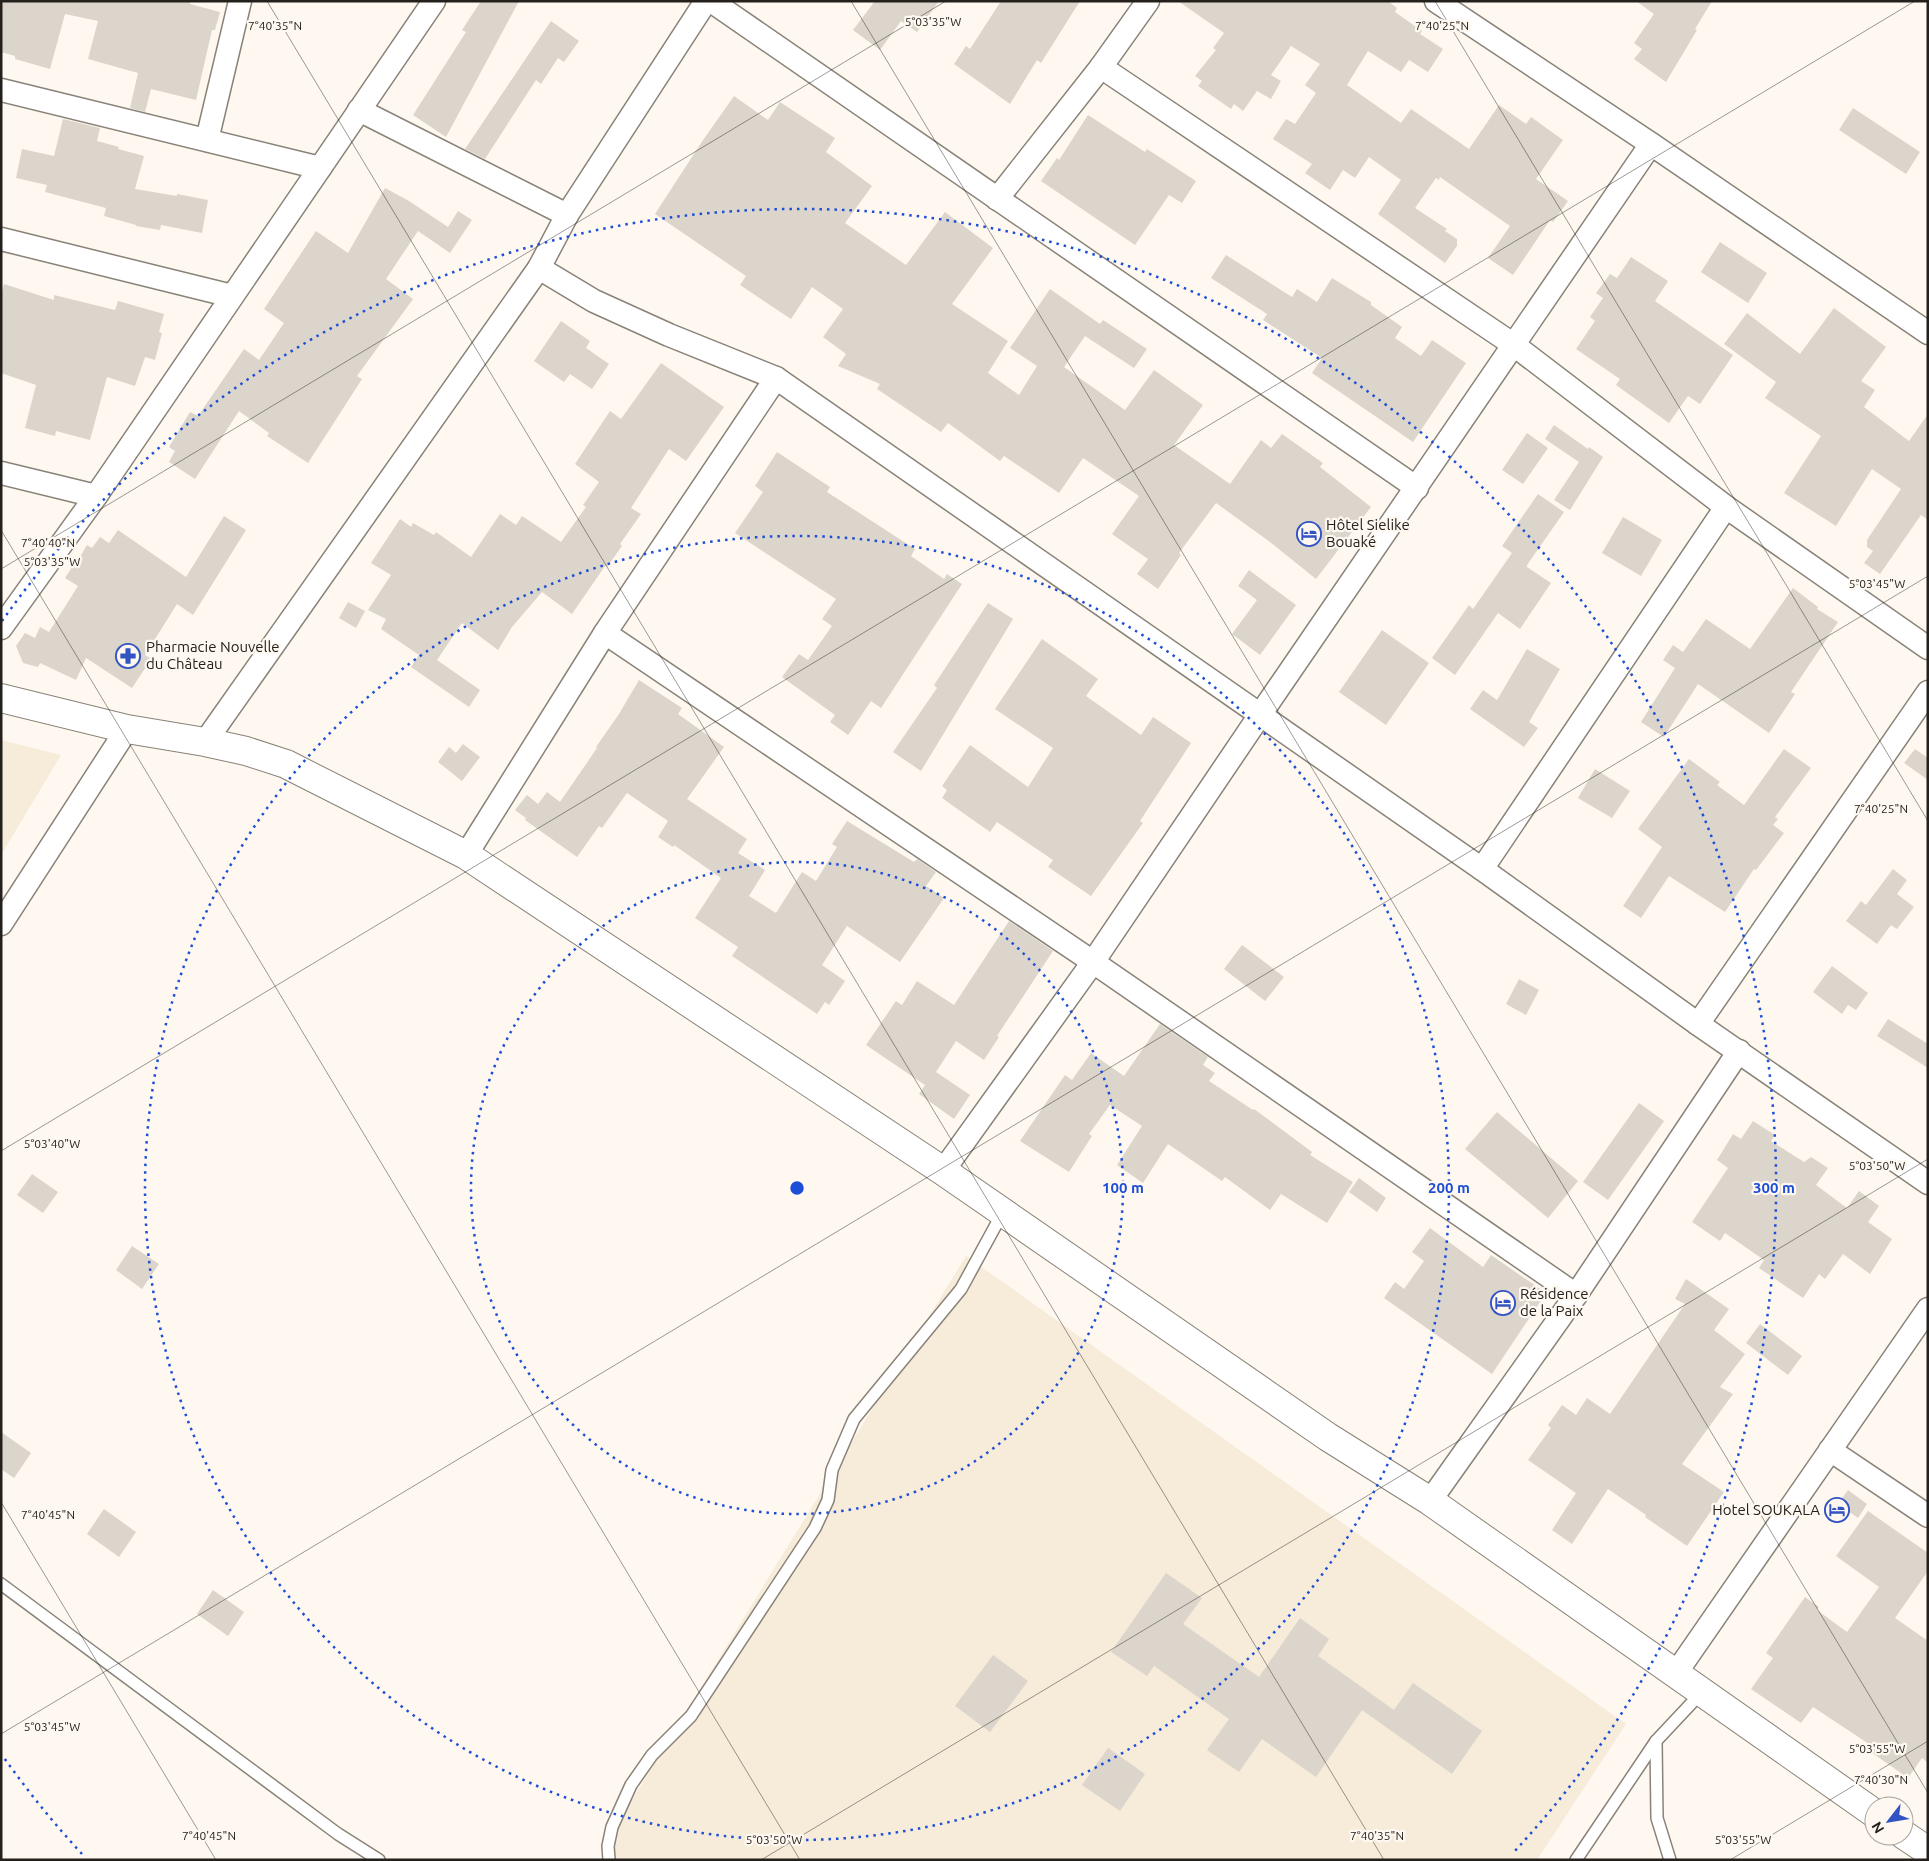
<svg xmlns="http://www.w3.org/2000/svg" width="1929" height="1861" font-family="Ubuntu,sans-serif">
<rect width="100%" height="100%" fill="#fef8f0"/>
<g fill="#f7ebda">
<path d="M 1,740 L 61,755 L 1,855 Z"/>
<path d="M 966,1256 L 1626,1724 L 1537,1860 L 615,1859 L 610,1836 Z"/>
</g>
<g fill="#dcd5cb">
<path d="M 1,1 L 190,1 L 190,4 L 220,12 L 215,30 L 212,30 L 196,100 L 151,89 L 145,112 L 130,108 L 138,73 L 88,59 L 98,21 L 65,14 L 50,69 L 15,59 L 15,56 L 1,52 Z"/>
<path d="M 481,1 L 519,1 L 446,137 L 413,115 L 466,32 L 462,30 Z"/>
<path d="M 875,1 L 939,1 L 917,32 L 901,21 L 880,50 L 853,30 Z"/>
<path d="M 1001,1 L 1080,1 L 1041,63 L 1037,60 L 1010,104 L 954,64 L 966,46 L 970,49 Z"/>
<path d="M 1178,1 L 1388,1 L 1397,8 L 1395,12 L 1422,31 L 1420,34 L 1443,49 L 1428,72 L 1409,60 L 1401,72 L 1368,51 L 1347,85 L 1401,123 L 1411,109 L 1469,149 L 1499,105 L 1526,124 L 1531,117 L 1563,140 L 1536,179 L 1568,201 L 1553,222 L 1550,220 L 1513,275 L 1488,258 L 1510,226 L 1440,177 L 1439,180 L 1436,178 L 1415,208 L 1447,229 L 1445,231 L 1457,239 L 1457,246 L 1445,263 L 1378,214 L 1401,180 L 1369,157 L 1355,178 L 1343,170 L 1330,190 L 1305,173 L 1312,164 L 1273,139 L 1286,119 L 1295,124 L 1316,93 L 1305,85 L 1320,64 L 1291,46 L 1271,75 L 1281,81 L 1271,99 L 1257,91 L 1243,111 L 1234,104 L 1231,109 L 1198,86 L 1202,81 L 1195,76 L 1216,50 L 1213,48 L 1224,33 Z"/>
<path d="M 1636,1 L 1712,1 L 1695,29 L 1697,30 L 1666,82 L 1634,59 L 1642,49 L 1634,43 L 1654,14 Z"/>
<path d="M 551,21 L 579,41 L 564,62 L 558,58 L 541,84 L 536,80 L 485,159 L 465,149 Z"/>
<path d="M 734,96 L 768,120 L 780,102 L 835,138 L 826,152 L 872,186 L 845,223 L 906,265 L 945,212 L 993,248 L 952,304 L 1008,341 L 988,373 L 1019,395 L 1037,366 L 1010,348 L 1050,289 L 1100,324 L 1103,320 L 1147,349 L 1134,368 L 1085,336 L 1064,367 L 1125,410 L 1154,370 L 1203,405 L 1174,445 L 1230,484 L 1261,440 L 1271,448 L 1282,434 L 1323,463 L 1320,467 L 1371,507 L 1316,579 L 1270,542 L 1216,503 L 1179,553 L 1181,555 L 1158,589 L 1137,574 L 1148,559 L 1112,534 L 1139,496 L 1083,458 L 1059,493 L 1004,456 L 1000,461 L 948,423 L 941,432 L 877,389 L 880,384 L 838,366 L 846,354 L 823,337 L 843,309 L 812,287 L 791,319 L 740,285 L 746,276 L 655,214 L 701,143 Z"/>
<path d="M 1853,108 L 1920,152 L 1906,174 L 1839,130 Z"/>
<path d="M 1088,115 L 1145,152 L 1147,149 L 1196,181 L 1182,203 L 1169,195 L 1135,245 L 1041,181 L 1057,158 L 1059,160 Z"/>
<path d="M 63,119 L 100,128 L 97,141 L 119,147 L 118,149 L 144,156 L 135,189 L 177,196 L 177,194 L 208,200 L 202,233 L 161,225 L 160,230 L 136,226 L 136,225 L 104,216 L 106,208 L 45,192 L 47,185 L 16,178 L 22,149 L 54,156 Z"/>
<path d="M 385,188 L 409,201 L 448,227 L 458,211 L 472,220 L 450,253 L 418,231 L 386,279 L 413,299 L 357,376 L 362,379 L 308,463 L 267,436 L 269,433 L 239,411 L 195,479 L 169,462 L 175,451 L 169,447 L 190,412 L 198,416 L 244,349 L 259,360 L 284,323 L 264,309 L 316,231 L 348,253 Z"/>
<path d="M 1720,242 L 1767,273 L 1748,303 L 1701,272 Z"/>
<path d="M 1226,255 L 1292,297 L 1297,289 L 1317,302 L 1332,278 L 1371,302 L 1371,305 L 1402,327 L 1395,338 L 1421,356 L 1432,340 L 1466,363 L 1413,442 L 1312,373 L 1322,358 L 1263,320 L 1267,314 L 1211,278 Z"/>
<path d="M 1631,257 L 1668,281 L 1655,301 L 1733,355 L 1700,404 L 1688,396 L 1669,423 L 1616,385 L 1620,379 L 1576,349 L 1595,321 L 1590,317 L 1603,298 L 1596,293 L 1610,274 L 1617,278 Z"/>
<path d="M 4,284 L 54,300 L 54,295 L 115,310 L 118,301 L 164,314 L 159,332 L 162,333 L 155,360 L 145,357 L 135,386 L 107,377 L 90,440 L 56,431 L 55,436 L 25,428 L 36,385 L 1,373 L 1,296 Z"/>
<path d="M 1834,308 L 1886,347 L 1861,381 L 1875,390 L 1864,407 L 1909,441 L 1928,414 L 1928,520 L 1921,515 L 1880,574 L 1864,563 L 1873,551 L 1867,547 L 1867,540 L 1901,489 L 1872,469 L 1836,526 L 1784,493 L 1821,436 L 1765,398 L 1776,382 L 1724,344 L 1747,313 L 1800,354 Z"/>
<path d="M 561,321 L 590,341 L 586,348 L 609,364 L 592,389 L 570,374 L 564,382 L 534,361 Z"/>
<path d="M 661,363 L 724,407 L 686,461 L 669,449 L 631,508 L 641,514 L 620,544 L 622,546 L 607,567 L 605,566 L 572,614 L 542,592 L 512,627 L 498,650 L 462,623 L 437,660 L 480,690 L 469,707 L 411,667 L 419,655 L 381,629 L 386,619 L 368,610 L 391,575 L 371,563 L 400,519 L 411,527 L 413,523 L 434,535 L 436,532 L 471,557 L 500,514 L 516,525 L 522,516 L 561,542 L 586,507 L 583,505 L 599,482 L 575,464 L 610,411 L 621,419 Z"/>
<path d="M 1554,425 L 1588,449 L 1589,447 L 1603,457 L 1570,510 L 1554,500 L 1579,462 L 1545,439 Z"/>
<path d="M 1527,433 L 1548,448 L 1523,484 L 1502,470 Z"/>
<path d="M 777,452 L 830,487 L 827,492 L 915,549 L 911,556 L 944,579 L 947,574 L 962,584 L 881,708 L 871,701 L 848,735 L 830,722 L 835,715 L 782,677 L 799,654 L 808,660 L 832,626 L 822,619 L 836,599 L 735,533 L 763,492 L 755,486 Z"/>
<path d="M 1538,494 L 1564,512 L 1527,565 L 1527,567 L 1551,583 L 1520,629 L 1498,613 L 1455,675 L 1432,658 L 1469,605 L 1473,609 L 1512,553 L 1502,546 Z"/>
<path d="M 224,516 L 246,530 L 193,615 L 177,604 L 145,655 L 151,659 L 132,688 L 86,658 L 76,680 L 40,663 L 38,667 L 23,663 L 16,646 L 25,633 L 35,638 L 40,627 L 49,632 L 78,586 L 65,578 L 76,561 L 77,562 L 87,545 L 92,548 L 100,537 L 109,543 L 118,530 L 186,577 Z"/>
<path d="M 1623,517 L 1662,540 L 1641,576 L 1602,553 Z"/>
<path d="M 1249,570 L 1296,605 L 1260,655 L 1232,634 L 1257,600 L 1238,586 Z"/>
<path d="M 1793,588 L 1818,607 L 1817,609 L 1838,622 L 1791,692 L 1795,694 L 1769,733 L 1698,684 L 1664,737 L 1641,722 L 1675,668 L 1663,660 L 1673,645 L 1683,652 L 1706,619 L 1750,649 Z"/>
<path d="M 348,602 L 365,611 L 356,628 L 339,618 Z"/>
<path d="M 988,603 L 1013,619 L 921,771 L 893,752 L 937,688 L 934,685 Z"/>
<path d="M 1382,630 L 1429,663 L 1386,725 L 1339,692 Z"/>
<path d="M 1042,639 L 1098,679 L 1086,696 L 1141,735 L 1153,717 L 1191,743 L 1140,821 L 1143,823 L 1091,896 L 1048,867 L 1053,860 L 997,822 L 990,832 L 942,798 L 947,790 L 942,786 L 970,745 L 1028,787 L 1053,748 L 995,709 Z"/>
<path d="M 1527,649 L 1560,669 L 1529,722 L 1538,728 L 1524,747 L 1470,709 L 1483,690 L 1497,700 Z"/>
<path d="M 639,680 L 682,708 L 678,714 L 724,747 L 687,799 L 747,839 L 738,853 L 765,870 L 749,896 L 776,913 L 802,872 L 816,881 L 837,847 L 832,844 L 847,821 L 914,862 L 917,859 L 936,872 L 926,886 L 944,898 L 900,962 L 847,926 L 822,965 L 845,981 L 829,1005 L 825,1002 L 817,1014 L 732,956 L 738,947 L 695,918 L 721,878 L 674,845 L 673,847 L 658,837 L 668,821 L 627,793 L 602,828 L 599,826 L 577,857 L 525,820 L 526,818 L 515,810 L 527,795 L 538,804 L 547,792 L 560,802 L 597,748 L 596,747 L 619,714 Z"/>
<path d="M 463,744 L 480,757 L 462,781 L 438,762 L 449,747 L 456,753 Z"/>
<path d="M 1784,749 L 1811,768 L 1775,817 L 1778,819 L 1773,825 L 1784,833 L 1756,870 L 1754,869 L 1725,912 L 1669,876 L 1641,918 L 1623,906 L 1662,847 L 1638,829 L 1689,759 L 1720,782 L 1717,785 L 1744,805 Z"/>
<path d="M 1915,749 L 1928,758 L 1928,780 L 1904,763 Z"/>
<path d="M 1595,769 L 1630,791 L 1612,818 L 1578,798 Z"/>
<path d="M 1893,869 L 1907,880 L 1897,894 L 1914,907 L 1897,929 L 1891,925 L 1877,944 L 1846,921 L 1861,901 L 1866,905 Z"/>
<path d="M 1009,921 L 1053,951 L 997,1036 L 999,1037 L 984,1060 L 956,1041 L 936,1072 L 970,1095 L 954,1119 L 919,1094 L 925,1085 L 866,1045 L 896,1001 L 902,1005 L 917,981 L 954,1005 Z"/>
<path d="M 1242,945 L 1284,977 L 1265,1001 L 1224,969 Z"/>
<path d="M 1832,966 L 1868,993 L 1856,1010 L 1848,1005 L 1842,1014 L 1813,992 Z"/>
<path d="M 1519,979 L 1539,990 L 1526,1015 L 1506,1004 Z"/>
<path d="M 1888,1019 L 1928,1044 L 1928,1068 L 1877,1036 Z"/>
<path d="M 1160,1024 L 1208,1057 L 1203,1065 L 1215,1073 L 1209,1081 L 1253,1110 L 1254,1109 L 1312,1152 L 1310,1155 L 1353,1182 L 1327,1223 L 1281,1194 L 1270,1210 L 1225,1177 L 1222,1181 L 1168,1144 L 1143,1183 L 1117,1165 L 1142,1126 L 1110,1105 L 1089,1134 L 1092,1136 L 1069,1172 L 1020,1141 L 1065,1075 L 1072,1080 L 1091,1053 L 1124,1076 Z"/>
<path d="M 1639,1103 L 1664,1121 L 1608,1200 L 1583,1182 Z"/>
<path d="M 1497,1112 L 1578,1181 L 1548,1218 L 1465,1149 Z"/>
<path d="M 1753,1121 L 1775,1135 L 1771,1141 L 1804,1162 L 1811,1157 L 1828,1168 L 1816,1185 L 1847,1208 L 1859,1191 L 1879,1206 L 1868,1222 L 1892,1239 L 1870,1274 L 1843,1254 L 1825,1279 L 1819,1274 L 1803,1298 L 1759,1268 L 1764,1260 L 1725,1233 L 1720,1241 L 1692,1222 L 1728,1168 L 1717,1160 L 1733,1134 L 1741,1139 Z"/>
<path d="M 32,1174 L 58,1192 L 43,1213 L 17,1195 Z"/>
<path d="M 1359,1178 L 1386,1198 L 1377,1212 L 1349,1192 Z"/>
<path d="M 1430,1228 L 1483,1267 L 1491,1255 L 1546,1293 L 1492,1374 L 1384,1298 L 1395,1282 L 1404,1289 L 1424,1261 L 1412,1252 Z"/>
<path d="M 132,1246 L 159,1264 L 142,1289 L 116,1270 Z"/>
<path d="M 1686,1279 L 1729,1309 L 1714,1330 L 1745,1354 L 1720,1387 L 1733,1394 L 1682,1464 L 1724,1492 L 1687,1546 L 1645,1517 L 1646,1515 L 1608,1489 L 1572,1544 L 1552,1530 L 1576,1493 L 1528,1460 L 1551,1428 L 1548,1425 L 1562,1405 L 1576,1415 L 1587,1398 L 1610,1414 L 1685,1304 L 1675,1299 Z"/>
<path d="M 1760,1324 L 1802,1356 L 1788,1375 L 1746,1343 Z"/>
<path d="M 1,1432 L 31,1453 L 14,1478 L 1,1469 Z"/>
<path d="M 1848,1490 L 1867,1504 L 1858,1518 L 1838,1504 Z"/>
<path d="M 104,1509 L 136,1532 L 119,1557 L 87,1534 Z"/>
<path d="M 1868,1511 L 1928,1553 L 1928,1571 L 1895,1618 L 1928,1641 L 1928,1763 L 1922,1758 L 1908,1778 L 1865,1748 L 1869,1744 L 1813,1707 L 1801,1723 L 1751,1689 L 1773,1658 L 1766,1653 L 1805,1597 L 1819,1607 L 1817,1610 L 1847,1632 L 1879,1587 L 1836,1556 Z"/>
<path d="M 1166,1573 L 1202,1598 L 1183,1624 L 1259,1677 L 1300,1618 L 1329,1639 L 1318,1656 L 1394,1710 L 1413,1683 L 1482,1731 L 1452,1774 L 1362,1710 L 1316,1777 L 1262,1739 L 1239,1772 L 1207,1750 L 1229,1719 L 1154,1666 L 1147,1676 L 1111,1652 Z"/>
<path d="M 213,1590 L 244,1612 L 228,1636 L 197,1614 Z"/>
<path d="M 993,1655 L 1028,1681 L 990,1732 L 955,1706 Z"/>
<path d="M 1108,1748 L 1145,1774 L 1120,1811 L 1082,1785 Z"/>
</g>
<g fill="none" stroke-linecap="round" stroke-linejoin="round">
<defs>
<g id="service">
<path d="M 1,1584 L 338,1834 L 379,1860"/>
<path d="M 609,1860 L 608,1846 L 612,1827 L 631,1785 L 652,1755 L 691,1716 L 815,1528 L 828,1500 L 832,1470 L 854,1419 L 961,1289 L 1003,1212"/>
<path d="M 1576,1860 L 1656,1741"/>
<path d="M 1670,1860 L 1657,1818 L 1656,1741 L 1702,1692"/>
</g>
<g id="minor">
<path d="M 711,1 L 1417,488"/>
<path d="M 1436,1 L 1651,144 L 1928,333"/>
<path d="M 1101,67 L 1514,345 L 1726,507 L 1928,648"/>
<path d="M 1,90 L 320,168"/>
<path d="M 359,110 L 567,215"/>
<path d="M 207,140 L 240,1"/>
<path d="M 997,199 L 1101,67 L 1148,1"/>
<path d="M 1,239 L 232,296"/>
<path d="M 539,268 L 594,301 L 669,335 L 776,378 L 1482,869 L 1698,1024 L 1928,1183"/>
<path d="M 1,473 L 96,496"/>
<path d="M 1,628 L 96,496 L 434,1"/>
<path d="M 605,633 L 1093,962 L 1576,1295"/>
<path d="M 205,742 L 539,268 L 567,215 L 706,1"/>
<path d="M 466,855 L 605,633 L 776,378"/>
<path d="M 1482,869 L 1726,507"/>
<path d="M 1,924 L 127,729"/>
<path d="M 1698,1024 L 1928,692"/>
<path d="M 943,1171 L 1093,962 L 1260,715 L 1651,144"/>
<path d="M 1830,1450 L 1928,1516"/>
<path d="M 1430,1501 L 1576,1295 L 1739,1051"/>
<path d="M 1676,1673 L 1928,1309"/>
</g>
<g id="tertiary">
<path d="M 1,698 L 127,729 L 205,742 L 246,751 L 286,764 L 466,855 L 943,1171 L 1328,1437 L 1430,1501 L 1874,1813"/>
<path d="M 1904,1835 L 1928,1851"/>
</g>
</defs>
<use href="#service" stroke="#898278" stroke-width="14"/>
<use href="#minor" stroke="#898278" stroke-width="25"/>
<use href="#tertiary" stroke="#898278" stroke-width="30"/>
<use href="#service" stroke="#fff" stroke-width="11"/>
<use href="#minor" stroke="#fff" stroke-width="22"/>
<use href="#tertiary" stroke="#fff" stroke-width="28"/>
</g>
<path fill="none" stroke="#24211d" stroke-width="1" stroke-opacity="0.45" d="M 267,1 L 1384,1860M 851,1 L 1928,1793M 1435,1 L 1928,821M 1,530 L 800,1860M 1,569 L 946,1M 1,1151 L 1915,1M 1,1502 L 216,1860M 1,1734 L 1928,576M 761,1860 L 1928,1159M 1730,1860 L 1928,1741"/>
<g fill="none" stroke="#1d4ed8" stroke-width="2.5" stroke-dasharray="2.5 5">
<circle cx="797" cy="1188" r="326"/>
<circle cx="797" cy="1188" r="652"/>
<path d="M82 1854A977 977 0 0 1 2 1755M2 621A977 977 0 1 1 1512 1854"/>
</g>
<defs>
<symbol id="hotel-ring" viewBox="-11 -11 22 22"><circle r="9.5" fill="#fef8f0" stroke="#3253c4" stroke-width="1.5"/><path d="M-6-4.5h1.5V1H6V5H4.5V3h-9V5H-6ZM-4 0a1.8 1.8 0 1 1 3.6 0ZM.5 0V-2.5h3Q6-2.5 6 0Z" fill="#3253c4"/></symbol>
<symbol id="pharmacy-ring" viewBox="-11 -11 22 22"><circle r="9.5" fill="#fef8f0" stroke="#3253c4" stroke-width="1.5"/><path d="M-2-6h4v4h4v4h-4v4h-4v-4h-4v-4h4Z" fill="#3253c4"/></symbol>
</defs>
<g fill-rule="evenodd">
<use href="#hotel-ring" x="1295" y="520" width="28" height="28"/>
<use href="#pharmacy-ring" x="114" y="642" width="28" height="28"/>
<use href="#hotel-ring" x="1489" y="1289" width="28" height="28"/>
<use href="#hotel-ring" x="1823" y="1496" width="28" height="28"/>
</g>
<g text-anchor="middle" stroke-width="4.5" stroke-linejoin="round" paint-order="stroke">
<g font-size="15" fill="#24211d" stroke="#fef8f0" text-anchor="start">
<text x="1326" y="530">Hôtel Sielike<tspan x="1326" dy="17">Bouaké</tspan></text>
<text x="146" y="652">Pharmacie Nouvelle<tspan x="146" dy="17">du Château</tspan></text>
<text x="1520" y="1299">Résidence<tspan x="1520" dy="17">de la Paix</tspan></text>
<text x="1820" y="1515" text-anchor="end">Hotel SOUKALA</text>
</g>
</g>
<g font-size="12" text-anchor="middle" fill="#24211d" stroke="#fef8f0" stroke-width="4.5" stroke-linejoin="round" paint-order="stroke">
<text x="933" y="26">5°03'35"W</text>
<text x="1442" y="30">7°40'25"N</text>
<text x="275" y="30">7°40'35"N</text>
<text x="48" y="547">7°40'40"N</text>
<text x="52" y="566">5°03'35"W</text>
<text x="1877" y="588">5°03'45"W</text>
<text x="1881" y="813">7°40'25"N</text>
<text x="52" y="1148">5°03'40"W</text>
<text x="1877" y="1170">5°03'50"W</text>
<text x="48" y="1519">7°40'45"N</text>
<text x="52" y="1731">5°03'45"W</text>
<text x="1877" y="1753">5°03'55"W</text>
<text x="1881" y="1784">7°40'30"N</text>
<text x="209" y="1840">7°40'45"N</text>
<text x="1377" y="1840">7°40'35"N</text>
<text x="774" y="1844">5°03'50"W</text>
<text x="1743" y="1844">5°03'55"W</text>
</g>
<circle cx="797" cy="1188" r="8" fill="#1d4ed8" stroke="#fef8f0" stroke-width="2.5"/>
<g font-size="15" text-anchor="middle" font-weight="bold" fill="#1d4ed8" stroke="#fef8f0" stroke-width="4.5" stroke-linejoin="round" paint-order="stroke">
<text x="1123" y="1193">100 m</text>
<text x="1449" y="1193">200 m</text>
<text x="1774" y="1193">300 m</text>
</g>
<rect width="1929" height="1861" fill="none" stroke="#24211d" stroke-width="5"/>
<g transform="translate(1889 1821) rotate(239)"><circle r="24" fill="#fef8f0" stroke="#a7a29c"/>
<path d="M0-4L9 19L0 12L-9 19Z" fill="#3253c4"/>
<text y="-8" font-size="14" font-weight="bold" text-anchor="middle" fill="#24211d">N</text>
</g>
</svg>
